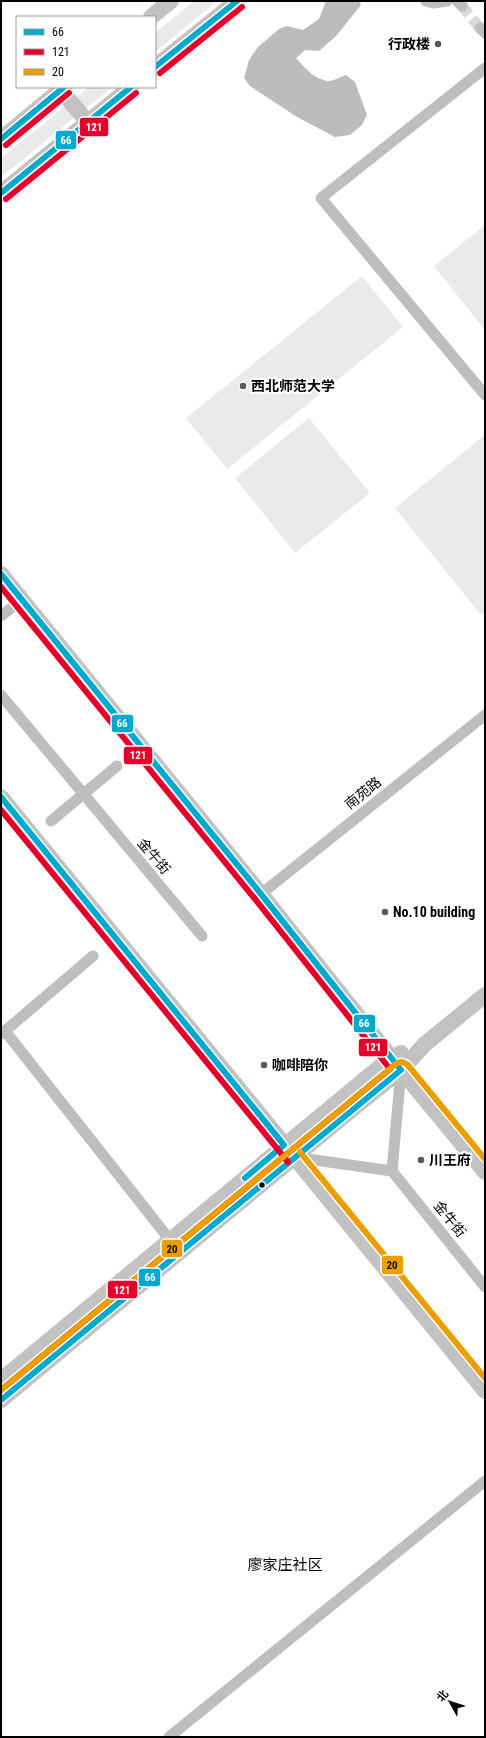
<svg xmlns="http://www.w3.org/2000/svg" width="486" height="1738" font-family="'Roboto Condensed','Noto Sans SC',sans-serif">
<rect width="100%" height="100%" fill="#fff"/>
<g fill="#eaeaea">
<path d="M 194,1 L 217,1 L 155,52 L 155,33 Z"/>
<path d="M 89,87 L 112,87 L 1,177 L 1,158 Z"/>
<path d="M 485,225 L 485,330 L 434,266 Z"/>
<path d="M 362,276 L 403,327 L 227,469 L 186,418 Z"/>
<path d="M 309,418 L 370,493 L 295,553 L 235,478 Z"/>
<path d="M 485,435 L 485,612 L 481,615 L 395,508 Z"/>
</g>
<path fill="#bcbcbc" d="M 326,1 L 359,1 L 361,5 L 336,36 L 319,51 L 305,50 L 296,58 C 304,67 315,80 328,81 C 333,81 341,77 346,75 L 355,82 L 367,115 L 362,125 L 350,135 L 335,137 L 297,117 L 250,86 L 244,78 L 249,60 L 258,47 L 279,29 L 287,26 L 303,30 L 319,19 Z"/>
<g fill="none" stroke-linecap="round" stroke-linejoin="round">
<path stroke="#d9d9d9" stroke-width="11" stroke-dasharray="11 5.5" stroke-linecap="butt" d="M 462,6 L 480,28"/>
<g stroke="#bebebe" stroke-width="11">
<path d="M 426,1 L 433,3 L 447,1"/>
<path d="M 457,1 L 462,6"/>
<path d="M 480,28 L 485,33"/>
<path d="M 485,68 L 321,198 L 485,395"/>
<path d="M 1,616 L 22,600"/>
<path d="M 1,695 L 202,936"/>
<path d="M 51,821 L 117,766"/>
<path d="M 261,894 L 485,715"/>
<path d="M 5,1031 L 93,956"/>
<path d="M 1,1034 L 5,1031 L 170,1240"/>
<path d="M 294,1157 L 392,1171 L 485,1287"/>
<path d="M 392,1171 L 401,1070"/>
<path d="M 169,1737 L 485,1481"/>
</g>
<g stroke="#c2c2c2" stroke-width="16">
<path d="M 151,17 L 171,1"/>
<path d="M 155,67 L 237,1"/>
<path d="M 60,90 L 88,122"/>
<path d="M 1,139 L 64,87"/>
<path d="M 1,193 L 131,87"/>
<path d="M 1,574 L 261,894 L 401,1070 L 485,1172"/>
<path d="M 1,797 L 485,1391"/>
<path d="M 1,1380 L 392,1057 L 401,1053"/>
<path d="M 1,1400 L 356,1106 L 401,1070 L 425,1044 L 485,995"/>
</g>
<defs>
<g id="bus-1">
<path d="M 155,67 L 237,1"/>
<path d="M 1,139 L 64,87"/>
<path d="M 1,193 L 131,87"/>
<path d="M 1,574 L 261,894 L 401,1070 L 1,1400"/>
<path d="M 1,797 L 284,1145 L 245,1178"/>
</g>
<g id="bus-2">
<path d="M 160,73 L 242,7"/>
<path d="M 6,145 L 69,93"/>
<path d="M 6,199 L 136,93"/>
<path d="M 1,587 L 255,899 L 390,1069 L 1,1390"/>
<path d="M 1,810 L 288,1162"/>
</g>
<g id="bus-3">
<path d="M 300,1152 L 485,1378"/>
<path d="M 1,1390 L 397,1063 L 402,1062 L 407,1064 L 485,1159"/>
</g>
</defs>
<use href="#bus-1" stroke="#fff" stroke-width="9"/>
<use href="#bus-2" stroke="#fff" stroke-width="9"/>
<use href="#bus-3" stroke="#fff" stroke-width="9"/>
<use href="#bus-1" stroke="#00a9ce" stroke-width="6"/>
<use href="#bus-2" stroke="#e4002b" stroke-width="6"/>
<use href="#bus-3" stroke="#eb9e00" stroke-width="6"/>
</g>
<g fill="#595959" stroke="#fff" stroke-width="1.5">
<circle cx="438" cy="44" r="4"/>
<circle cx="243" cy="386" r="4"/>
<circle cx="385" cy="912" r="4"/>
<circle cx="264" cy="1065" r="4"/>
<circle cx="421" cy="1160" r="4"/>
</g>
<circle fill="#000" stroke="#fff" stroke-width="1.5" cx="262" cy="1185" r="3.5"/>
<g text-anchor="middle" stroke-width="4" stroke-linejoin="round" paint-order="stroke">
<g font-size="14" font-weight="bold" fill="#000" stroke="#fff" text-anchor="start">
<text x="430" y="49" text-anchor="end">行政楼</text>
<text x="251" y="391">西北师范大学</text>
<text x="393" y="917">No.10 building</text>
<text x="272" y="1070">咖啡陪你</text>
<text x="429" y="1165">川王府</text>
</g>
<g font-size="14" fill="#000" stroke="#fff">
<text transform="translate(363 793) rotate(-39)" y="5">南苑路</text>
<text transform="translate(154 856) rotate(50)" y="5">金牛街</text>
<text transform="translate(450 1219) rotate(51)" y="5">金牛街</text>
</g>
<g font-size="15" fill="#000" stroke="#fff">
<text x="285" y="1570">廖家庄社区</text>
</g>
</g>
<g stroke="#fff" stroke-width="1.5">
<rect x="79" y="117" width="30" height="20" rx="4" fill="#e4002b"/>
<rect x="55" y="130" width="22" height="20" rx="4" fill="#00a9ce"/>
<rect x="111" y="714" width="23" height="19" rx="4" fill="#00a9ce"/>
<rect x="123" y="746" width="30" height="19" rx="4" fill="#e4002b"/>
<rect x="353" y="1014" width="23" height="19" rx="4" fill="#00a9ce"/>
<rect x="358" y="1038" width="30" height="19" rx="4" fill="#e4002b"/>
<rect x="161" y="1239" width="22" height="19" rx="4" fill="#eb9e00"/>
<rect x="381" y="1255" width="23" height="20" rx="4" fill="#eb9e00"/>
<rect x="138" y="1268" width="23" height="19" rx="4" fill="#00a9ce"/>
<rect x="107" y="1280" width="31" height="19" rx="4" fill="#e4002b"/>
</g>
<g font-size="11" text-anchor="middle" font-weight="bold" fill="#fff">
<text x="94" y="131">121</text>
<text x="66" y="144">66</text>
<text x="122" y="727">66</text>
<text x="138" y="759">121</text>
<text x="364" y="1027">66</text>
<text x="373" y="1051">121</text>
<text x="150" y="1281">66</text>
<text x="122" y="1294">121</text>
</g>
<g font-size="11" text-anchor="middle" font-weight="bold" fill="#111">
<text x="172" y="1253">20</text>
<text x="392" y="1269">20</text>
</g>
<rect width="486" height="1738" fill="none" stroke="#000000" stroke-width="4"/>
<rect x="16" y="16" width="140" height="72" fill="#ffffff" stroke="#999999"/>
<rect x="24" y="29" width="20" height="6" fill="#00a9ce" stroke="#999999"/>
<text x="52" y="36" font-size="12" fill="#000000">66</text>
<rect x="24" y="49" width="20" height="6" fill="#e4002b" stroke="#999999"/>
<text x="52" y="56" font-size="12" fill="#000000">121</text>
<rect x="24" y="69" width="20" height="6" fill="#eb9e00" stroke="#999999"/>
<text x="52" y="76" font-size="12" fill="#000000">20</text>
<g transform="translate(450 1702) rotate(309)" stroke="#ffffff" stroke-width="3" paint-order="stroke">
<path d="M0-3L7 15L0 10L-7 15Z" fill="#000000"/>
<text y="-6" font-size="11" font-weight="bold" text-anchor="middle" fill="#000000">北</text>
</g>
</svg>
